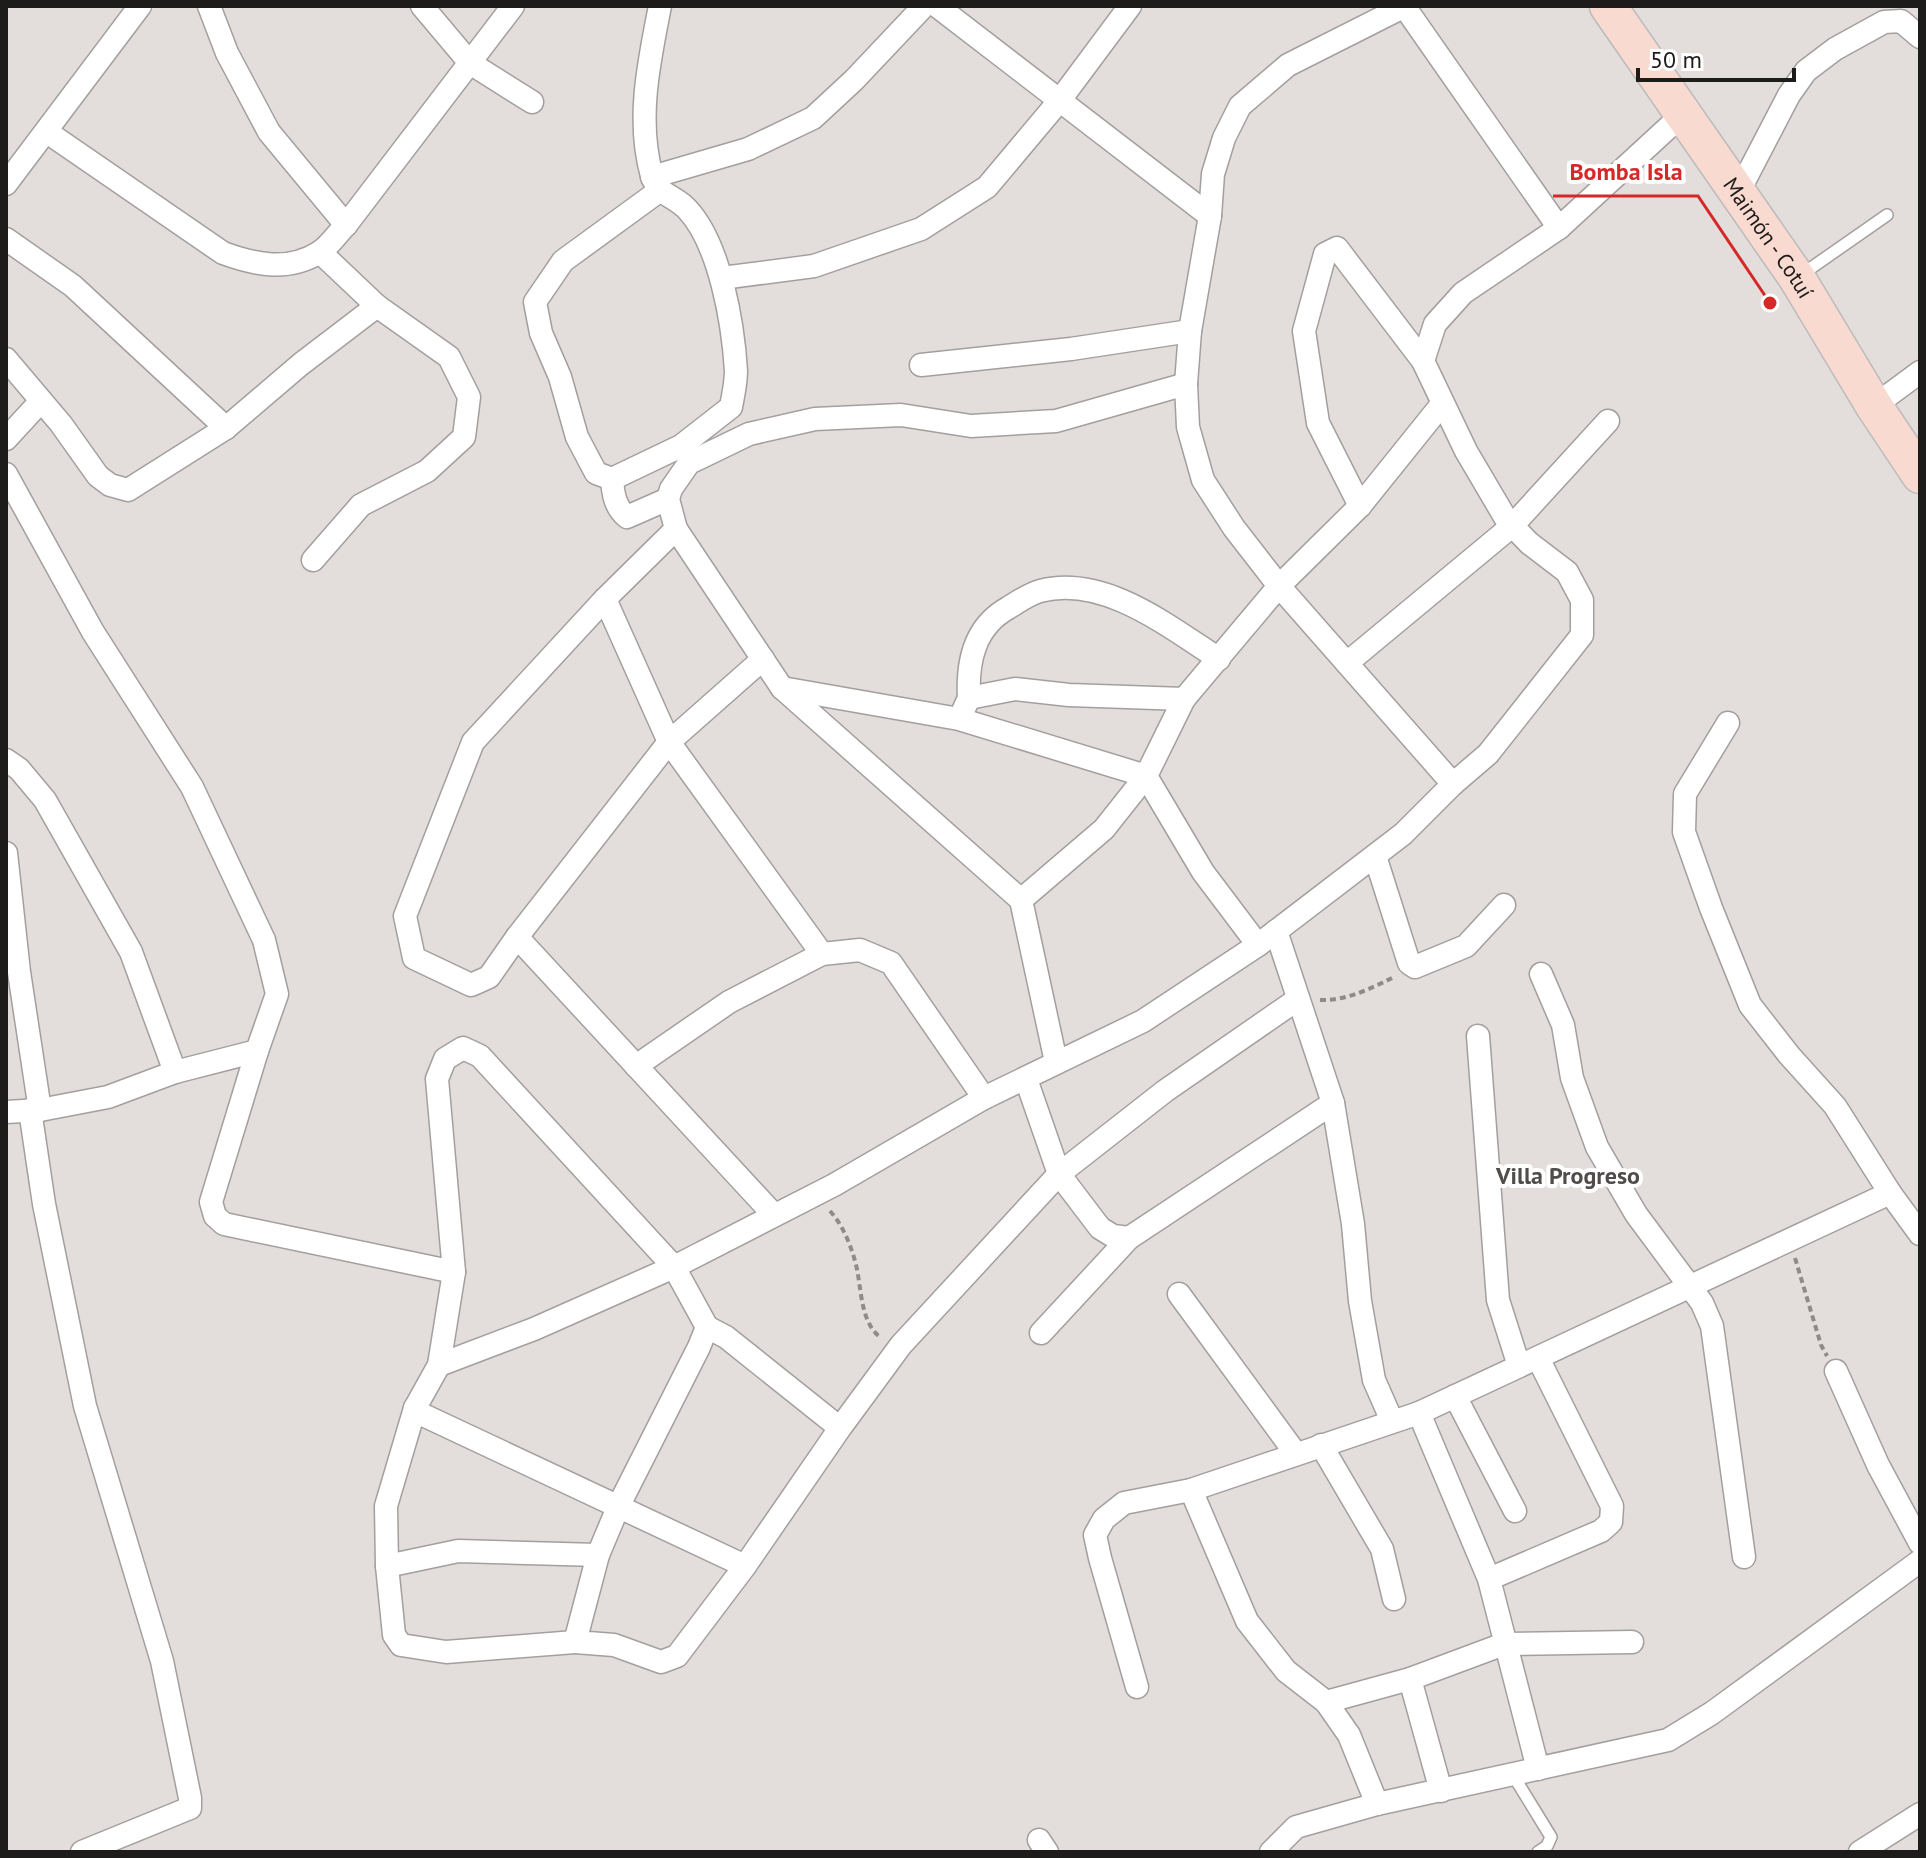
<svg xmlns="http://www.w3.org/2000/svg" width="1926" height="1858" font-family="'PT Sans',sans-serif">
<rect width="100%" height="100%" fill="#e3dedc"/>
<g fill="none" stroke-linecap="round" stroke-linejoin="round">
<defs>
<g id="service">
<path d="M 1801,275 L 1887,215"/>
<path d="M 1513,1775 L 1551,1837 L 1547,1846 L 1538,1852"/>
</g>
<g id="minor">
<path d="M 209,6 L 227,53 L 269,132 L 346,225"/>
<path d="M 422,6 L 470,63 L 532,102"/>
<path d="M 937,6 L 1210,216"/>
<path d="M 1404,6 L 1559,228"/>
<path d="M 1405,6 L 1288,65 L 1240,106 L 1224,138 L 1213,174 L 1210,216 L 1190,331 L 1186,384 L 1188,427 L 1203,480 L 1234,528 L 1279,586 L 1453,784"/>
<path d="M 47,132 L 223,253 C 256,265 288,272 320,252 C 329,246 338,233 346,225 L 513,6"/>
<path d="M 652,177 L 748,149 L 813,118 L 854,80 L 924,6"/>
<path d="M 6,184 L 140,6"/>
<path d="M 659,191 L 563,261 L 535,302 L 541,333 L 560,377 L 577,437 L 596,473 L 612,479 L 681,446 L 731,407 C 733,396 736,383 736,371 C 733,323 720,244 687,209 C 675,196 658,195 652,176 C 636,120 649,62 660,6"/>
<path d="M 1738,193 L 1789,95 L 1806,71 L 1835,49 L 1884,22 L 1901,21 L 1920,37"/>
<path d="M 6,239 L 73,286 L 226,428"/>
<path d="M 722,278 L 814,266 L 921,229 L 987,187 L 1060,100 L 1130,6"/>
<path d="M 6,359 L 61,424 L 98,476 L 110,485 L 128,490 L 226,428 L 301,364 L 377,306"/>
<path d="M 921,365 L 1071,349 L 1190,331"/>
<path d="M 1874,406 L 1920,372"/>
<path d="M 6,439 L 41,401"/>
<path d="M 6,474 L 93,632 L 192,787 L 264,940 L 277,994 L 257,1051 L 175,1072 L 108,1097 L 40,1110 L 6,1112"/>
<path d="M 612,479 C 613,494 615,507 627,517 L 668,499"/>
<path d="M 1360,506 L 1318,423 L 1304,331 L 1325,254 L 1337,248 L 1423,361"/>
<path d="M 676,529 L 605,599 L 473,742 L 405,916 L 414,958 L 471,985 L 489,977 L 517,937 L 669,742 L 763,659"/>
<path d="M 313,560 L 361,505 L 427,471 L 464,437 L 469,397 L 449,357 L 377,306 L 320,252"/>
<path d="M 605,599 L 669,742 L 822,954"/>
<path d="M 1347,663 L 1512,526 L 1608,421"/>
<path d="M 782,688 L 959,719 L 1146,776 L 1203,872 L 1258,945"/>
<path d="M 969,698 C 967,662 974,627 1008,608 C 1018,602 1029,594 1040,591 C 1104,574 1169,627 1219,659"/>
<path d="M 963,711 L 969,698 L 1015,689 L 1069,695 L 1184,699"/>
<path d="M 1728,723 L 1685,794 L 1684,832 L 1711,908 L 1750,1005 L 1789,1055 L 1835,1106 L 1890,1193 L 1920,1234"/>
<path d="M 6,760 L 19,769 L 45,800 L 131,952 L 175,1072"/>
<path d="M 6,853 L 19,972 L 40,1110"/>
<path d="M 1375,856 L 1409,963 L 1415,967 L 1466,946 L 1504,905"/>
<path d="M 1021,900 L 782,688 L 676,529 L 668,499 L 671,489 L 689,463 L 749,434 L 815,419 L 901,415 L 971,426 L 1056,421 L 1186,384"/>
<path d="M 1276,931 L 1333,1103 L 1353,1224 L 1360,1301 L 1374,1380 L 1392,1421"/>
<path d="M 517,937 L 774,1215"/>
<path d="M 1541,974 L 1563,1025 L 1572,1078 L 1597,1147 L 1636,1214 L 1702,1303 L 1712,1326 L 1744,1557"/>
<path d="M 1478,1036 L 1498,1300 L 1519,1366"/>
<path d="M 257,1051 L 211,1202 L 215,1216 L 224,1224 L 454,1272"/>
<path d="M 1056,1062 L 1021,900 L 1104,829 L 1146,776 L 1184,699 L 1279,586 L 1360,506 L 1442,404"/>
<path d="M 636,1066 L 729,1002 L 822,954 L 860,950 L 891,963 L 984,1098"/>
<path d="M 1026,1079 L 1059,1174 L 1100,1228 L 1113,1236 L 1129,1238"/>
<path d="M 30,1110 L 44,1204 L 85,1406 L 162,1661 L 190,1798 L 190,1808 L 82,1852"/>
<path d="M 1179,1294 L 1296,1454"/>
<path d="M 707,1327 L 674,1267 L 480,1056 L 463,1048 L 445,1059 L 437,1079 L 454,1272 L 439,1365 L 415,1408 L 421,1414 L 745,1566"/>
<path d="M 1041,1333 L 1129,1238 L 1333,1103"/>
<path d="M 439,1365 L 534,1329 L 674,1267 L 834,1185 L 984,1098 L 1143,1021 L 1258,945 L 1403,834 L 1453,784 L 1488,754 L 1582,635 L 1582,600 L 1567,572 L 1529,543 L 1506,519 L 1466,451 L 1423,361 L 1435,324 L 1463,293 L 1559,228 L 1683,114"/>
<path d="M 1836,1371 L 1878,1465 L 1920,1543"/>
<path d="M 1455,1396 L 1515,1511"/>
<path d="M 415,1408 L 386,1506 L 387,1566 L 394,1635 L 401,1645 L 446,1652 L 575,1642"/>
<path d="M 1419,1413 L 1489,1579 L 1538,1769"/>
<path d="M 840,1428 L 726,1337 L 707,1327 L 699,1347 L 619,1505 L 598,1555 L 575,1642 L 614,1645 L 661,1662 L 677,1656 L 745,1566 L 840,1428 L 901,1345 L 1059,1174 L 1165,1091 L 1298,999"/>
<path d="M 1321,1445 L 1382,1549 L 1394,1599"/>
<path d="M 1191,1490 L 1247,1621 L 1286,1671 L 1326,1702 L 1349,1735 L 1377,1804"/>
<path d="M 387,1566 L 458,1551 L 598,1555"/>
<path d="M 1489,1579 L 1601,1531 L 1611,1522 L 1612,1506 L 1538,1358"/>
<path d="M 1410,1679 L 1441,1791"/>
<path d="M 1137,1687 L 1100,1558 L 1095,1535 L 1104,1519 L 1124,1503 L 1191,1490 L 1419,1413 L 1890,1193"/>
<path d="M 1326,1702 L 1410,1679 L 1504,1644 L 1632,1642"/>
<path d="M 1039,1840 L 1047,1852"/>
<path d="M 1271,1852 L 1296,1827 L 1377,1804 L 1668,1740 L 1712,1713 L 1920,1561"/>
<path d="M 1860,1852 L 1920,1814"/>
</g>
<g id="primary">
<path id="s1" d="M 1608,6 L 1797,278 L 1874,406 L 1920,475"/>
</g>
</defs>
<use href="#service" stroke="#a49f9e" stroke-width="14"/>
<use href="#minor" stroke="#a49f9e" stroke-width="25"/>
<use href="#primary" stroke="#bcbbbb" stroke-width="39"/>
<g stroke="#8f8b89" stroke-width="4" stroke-dasharray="6 4" stroke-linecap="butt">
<path d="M 1320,1000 C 1346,1001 1372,988 1394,977"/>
<path d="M 830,1211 C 842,1224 850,1243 855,1261 C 862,1285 859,1321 880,1337"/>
<path d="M 1795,1258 L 1821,1345 L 1827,1356"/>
</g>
<use href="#service" stroke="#fff" stroke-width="11"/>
<use href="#minor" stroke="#fff" stroke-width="22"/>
<use href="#primary" stroke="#f9dad0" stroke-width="36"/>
</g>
<g text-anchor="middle" stroke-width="8" stroke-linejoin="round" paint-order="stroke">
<g font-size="22" fill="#1e1c1b" stroke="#fff">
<text dy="8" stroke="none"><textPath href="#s1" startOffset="282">Maimón - Cotuí</textPath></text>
</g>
<g font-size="24" font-weight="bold" fill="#504c4b" stroke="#fff">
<text x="1568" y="1184">Villa Progreso</text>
</g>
</g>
<path fill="none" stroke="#d62828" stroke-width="3" d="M1770 303L1698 196H1553"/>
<circle fill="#d62828" stroke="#fff" stroke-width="3" cx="1770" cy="303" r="8"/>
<g font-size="24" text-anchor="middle" font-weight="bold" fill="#d62828" stroke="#fff" stroke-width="8" stroke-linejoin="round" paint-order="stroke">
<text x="1626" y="180">Bomba Isla</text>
</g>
<rect width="1926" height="1858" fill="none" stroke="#1e1c1b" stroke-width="16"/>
<path d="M1638 68v12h156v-12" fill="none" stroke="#1e1c1b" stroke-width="4"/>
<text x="1650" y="68" font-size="24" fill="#1e1c1b" stroke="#ffffff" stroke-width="6" paint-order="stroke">50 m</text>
</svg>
